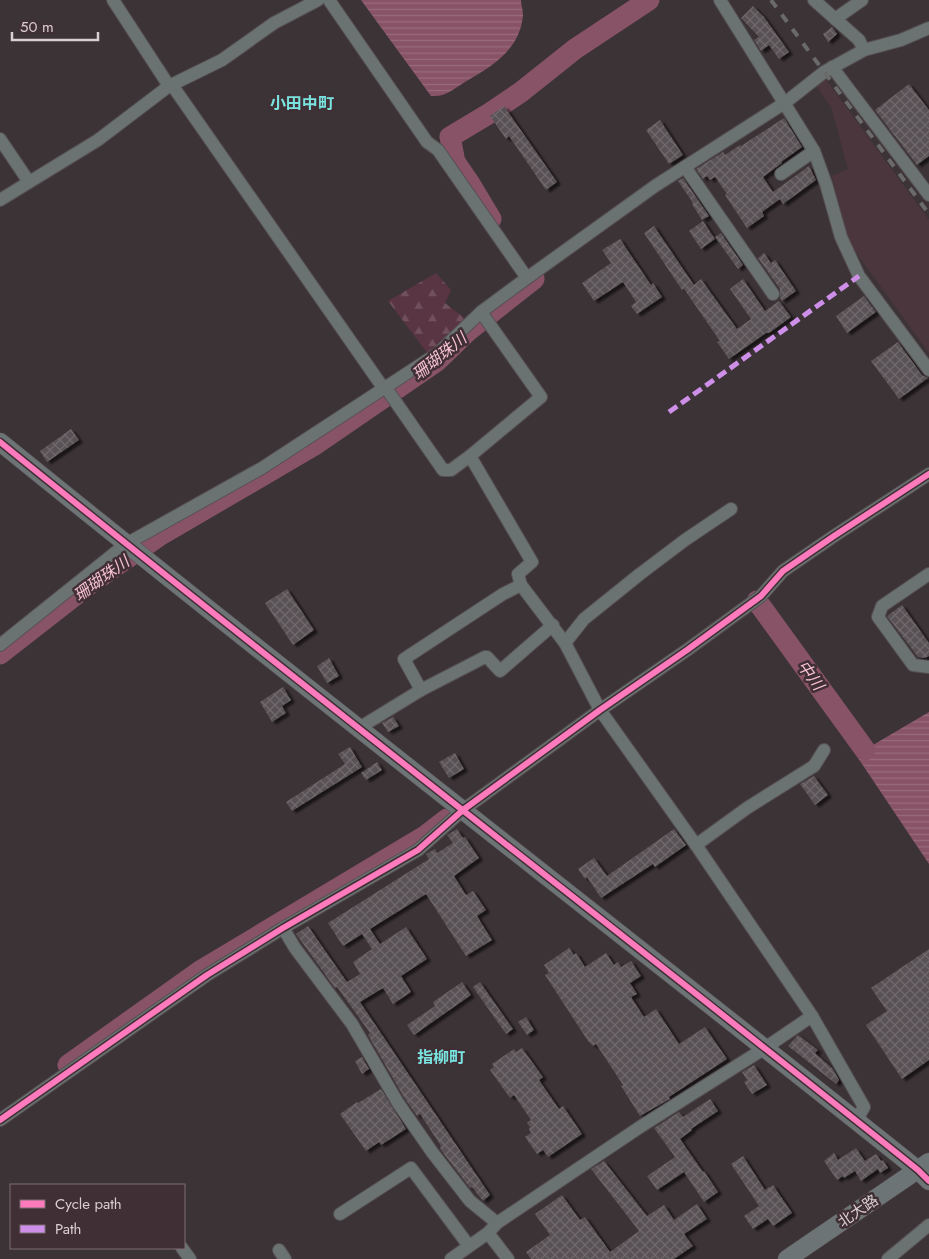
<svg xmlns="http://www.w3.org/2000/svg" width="929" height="1259" font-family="Jost,'Noto Sans JP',sans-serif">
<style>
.built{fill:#4c363e}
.forest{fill:url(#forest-firs)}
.water{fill:url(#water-rules)}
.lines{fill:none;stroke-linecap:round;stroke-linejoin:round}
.river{stroke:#885367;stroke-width:21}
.building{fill:url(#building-cross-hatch);filter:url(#shadow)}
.street-casing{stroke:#575053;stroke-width:14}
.secondary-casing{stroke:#575053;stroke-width:19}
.street{stroke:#6a7372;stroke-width:12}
.secondary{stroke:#6d7475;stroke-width:18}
.rail{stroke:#6b6a6b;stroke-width:4;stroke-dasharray:9 9;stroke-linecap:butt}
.quiet{stroke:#ce8fe9;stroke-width:5;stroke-dasharray:10 5;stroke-linecap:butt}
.cycleway-casing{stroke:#402f35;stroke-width:9}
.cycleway{stroke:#fd7abc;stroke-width:6}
.labels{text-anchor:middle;stroke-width:5;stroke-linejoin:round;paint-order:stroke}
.street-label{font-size:15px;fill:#d9ced1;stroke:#402f35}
.neighbourhood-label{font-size:16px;font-weight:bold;fill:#79e4df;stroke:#402f35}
.water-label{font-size:16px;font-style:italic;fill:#f7c1d4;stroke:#402f35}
</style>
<defs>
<pattern id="forest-firs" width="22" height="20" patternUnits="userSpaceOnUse" patternTransform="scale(1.25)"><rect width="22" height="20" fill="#593442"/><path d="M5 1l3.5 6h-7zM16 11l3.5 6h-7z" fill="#70505c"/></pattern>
<pattern id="water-rules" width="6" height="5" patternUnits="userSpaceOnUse" patternTransform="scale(1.25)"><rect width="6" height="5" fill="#885367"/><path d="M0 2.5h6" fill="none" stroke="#986b7c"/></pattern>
<pattern id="building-cross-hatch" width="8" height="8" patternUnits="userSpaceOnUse" patternTransform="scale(1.25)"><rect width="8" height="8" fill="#595154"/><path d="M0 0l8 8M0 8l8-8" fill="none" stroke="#70696c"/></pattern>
<filter id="shadow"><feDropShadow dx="4" dy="2.5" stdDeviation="1" flood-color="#0009"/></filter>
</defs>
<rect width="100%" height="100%" fill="#3c3336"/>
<polygon class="built" points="824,77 929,220 929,353 849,243 832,176 848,169 831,107 815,84"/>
<polygon class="forest" points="436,273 451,290 445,303 467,320 428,354 388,301"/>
<g class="water">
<path d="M361 0H521C521 5 523 10 523 15 520 50 492 66 465 82 452 90 446 97 431 96Z"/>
<polygon points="929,712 929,864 856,755"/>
</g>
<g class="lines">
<g class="river">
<polyline points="491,219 470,184 455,162 450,137 490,113 521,92 575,49 649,0"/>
<polyline points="757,601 865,750"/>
<polyline points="0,654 91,583 159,536 313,446 437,361 468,331 534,279 533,278"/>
<polyline points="68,1065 200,971 425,836 447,819"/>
</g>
</g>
<g class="building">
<polygon points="753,6 764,17 789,52 779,59 769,45 761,51 754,40 759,37 741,18"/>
<polygon points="832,27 837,34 828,42 823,34"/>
<polygon points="909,84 929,110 929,156 917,165 875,110"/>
<polygon points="504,106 557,182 546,190 509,136 506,139 490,116"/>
<polygon points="784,118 802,147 781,162 782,163 763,177 773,192 809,166 816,180 783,204 780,199 762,212 764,216 747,228 725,195 727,194 715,177 710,180 707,176 703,179 696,169 723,152 725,155 740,145 741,146"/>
<polygon points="660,120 683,155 669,164 646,130"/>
<polygon points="683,178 709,216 702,220 692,204 693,203 678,181"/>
<polygon points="703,221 715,239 701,249 689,231"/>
<polygon points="654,226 694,285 701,279 737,329 751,319 730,289 743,279 765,311 779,301 791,317 769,333 766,333 729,359 717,342 720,341 684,289 682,290 644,233"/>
<polygon points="721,233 743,265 738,269 715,237"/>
<polygon points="620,239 651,285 653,283 662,297 637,314 631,306 636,302 623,282 594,301 582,283 611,263 602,250"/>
<polygon points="764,253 771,263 775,260 796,291 782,301 780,298 780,289 758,258"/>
<polygon points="864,296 876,312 847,333 836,316"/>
<polygon points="898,342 922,375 928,378 899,399 871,361"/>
<polygon points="71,429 79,440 47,462 40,451"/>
<polygon points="287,589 314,630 293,645 265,603"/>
<polygon points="902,605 929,643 929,656 925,658 918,657 887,616"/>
<polygon points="329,658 339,676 327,683 317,666"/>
<polygon points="283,687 291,700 282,706 286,713 272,722 260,702"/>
<polygon points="393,717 399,726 388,732 382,723"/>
<polygon points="350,747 362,767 292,811 286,802 345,764 338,754"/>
<polygon points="455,753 464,769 449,778 439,762"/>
<polygon points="377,762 382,770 366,780 361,773"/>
<polygon points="814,776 828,795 815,805 800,784"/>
<polygon points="457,829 463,838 465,837 479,858 454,876 466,895 473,891 486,910 477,916 492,940 466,956 426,894 370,929 380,944 406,927 427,959 401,976 411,992 393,1004 383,988 360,1002 490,1195 483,1201 472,1187 470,1188 444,1154 440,1148 441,1146 420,1114 417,1116 405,1099 368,1035 370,1033 337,987 335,988 296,934 308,926 347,982 360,974 353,962 372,949 362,934 343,946 328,923 429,859 426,854 435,849 437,853 453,843 447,835"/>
<polygon points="674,829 686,845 655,867 653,864 601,898 587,877 585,879 578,869 594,858 607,876"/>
<polygon points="569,948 574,955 576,953 585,967 606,953 614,965 618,962 621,967 631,961 641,976 630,983 637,994 631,997 644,1017 656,1009 679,1044 705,1027 727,1059 669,1097 670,1099 640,1116 621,1086 623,1085 596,1044 593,1046 588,1041 545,975 549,973 544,965"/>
<polygon points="929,949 929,1060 902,1079 866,1025 887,1011 871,988"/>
<polygon points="462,982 471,995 414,1035 407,1025 435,1006 433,1002"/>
<polygon points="480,982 513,1029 506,1034 473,987"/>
<polygon points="526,1017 534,1030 527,1035 518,1022"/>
<polygon points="798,1035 818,1050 815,1053 833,1069 839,1080 836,1084 788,1046"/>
<polygon points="522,1048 543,1077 539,1080 559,1109 563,1106 582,1134 548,1157 543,1150 537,1154 525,1137 531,1133 529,1129 530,1127 527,1123 531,1120 514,1095 510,1098 490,1070 494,1067 492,1064 514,1049 516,1052"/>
<polygon points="362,1057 369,1069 362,1074 355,1061"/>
<polygon points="754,1065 767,1085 752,1094 744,1082 747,1080 742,1072"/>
<polygon points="381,1089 406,1129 381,1145 379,1142 366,1151 340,1114 357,1102 358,1103"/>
<polygon points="710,1099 718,1111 691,1129 692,1130 680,1139 703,1172 704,1171 718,1192 704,1202 684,1172 657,1190 647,1176 675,1157 654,1128 679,1112 683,1117"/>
<polygon points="856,1148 865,1161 876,1154 881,1161 883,1160 888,1168 880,1173 878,1169 861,1181 855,1171 844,1178 843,1176 837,1180 824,1161 834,1153 838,1160"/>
<polygon points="743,1156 765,1190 773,1185 792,1213 773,1226 768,1219 753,1229 744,1216 759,1206 731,1164"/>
<polygon points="604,1161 647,1216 664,1205 674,1220 697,1204 707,1219 684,1234 693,1246 674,1259 531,1259 526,1252 550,1235 535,1214 562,1195 580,1220 585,1217 610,1252 639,1231 591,1169"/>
</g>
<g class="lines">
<g class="street-casing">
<g id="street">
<polyline points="113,0 169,86"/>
<polyline points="329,0 427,142 438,150 527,278"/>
<polyline points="720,0 814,151 826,184 841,237 859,276 929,370"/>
<polyline points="814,0 859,40 864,50"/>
<polyline points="835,19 862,0"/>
<polyline points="832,67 929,195"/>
<polyline points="172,85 384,389"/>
<polyline points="0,139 29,182"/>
<polyline points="685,167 773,294"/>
<polyline points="781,174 814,151"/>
<polyline points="0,200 98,140 169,86 222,60 274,23 318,0"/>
<polyline points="386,388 443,470 451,470 470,456 541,397 481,312"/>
<polyline points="929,574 882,606 878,617 913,665 929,667"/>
<polyline points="565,643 584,619 640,574 685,540 731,509"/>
<polyline points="0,645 126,544 262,468 438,353 481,312 527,278 655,186 786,102 824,72 864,50 901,40 929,28"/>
<polyline points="421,690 404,659 503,594 521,585"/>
<polyline points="359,728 421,690 485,657 487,657 500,671 553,625"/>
<polyline points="696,845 747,808 814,766 824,750"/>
<polyline points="283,928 295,948 352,1024 398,1103 432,1152 470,1201 497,1223"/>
<polyline points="812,1016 864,1107 856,1121"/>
<polyline points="0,1120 207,975 283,928 418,850 463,810 600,710 687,650 761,596 783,571 834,536 929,474"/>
<polyline points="340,1214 411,1168 469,1246"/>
<polyline points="488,1233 508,1259"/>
<polyline points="182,1248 190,1259"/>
<polyline points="279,1250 285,1259"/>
<polyline points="451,1259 488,1233 497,1223 640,1127 765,1048 812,1016 696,845 600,710 565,643 521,585 518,574 532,562 470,456"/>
<polyline points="888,1259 929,1225"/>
</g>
</g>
<g class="secondary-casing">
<g id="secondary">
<path d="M0 442C303 688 613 926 918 1170L929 1181"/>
<polyline points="787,1259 929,1162"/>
</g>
</g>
<use href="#street" class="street"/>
<use href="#secondary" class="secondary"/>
<polyline class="rail" points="771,0 929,214"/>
<polyline class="quiet" points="669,412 859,276"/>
<g class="cycleway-casing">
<g id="cycleway">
<path d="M0 442C303 688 613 926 918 1170L929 1181"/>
<polyline points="0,1120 207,975 283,928 418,850 463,810 600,710 687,650 761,596 783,571 834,536 929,474"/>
</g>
</g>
<use href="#cycleway" class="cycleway"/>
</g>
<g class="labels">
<g class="street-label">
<text transform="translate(858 1211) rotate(-34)" y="5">北大路</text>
</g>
<g class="neighbourhood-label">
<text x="302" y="109">小田中町</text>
<text x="441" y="1063">指柳町</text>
</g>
<g class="water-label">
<text transform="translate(439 356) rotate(-39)" y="6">珊瑚珠川</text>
<text transform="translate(101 578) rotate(-36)" y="6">珊瑚珠川</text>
<text transform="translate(811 675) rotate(54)" y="6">中川</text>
</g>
</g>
<rect x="10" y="1184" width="175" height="65" fill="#402f35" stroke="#7d6f73"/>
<rect x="20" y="1200" width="25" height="8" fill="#fd7abc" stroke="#7d6f73"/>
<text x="55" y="1209" font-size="15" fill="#d9ced1">Cycle path</text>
<rect x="20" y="1225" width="25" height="8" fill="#ce8fe9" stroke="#7d6f73"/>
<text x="55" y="1234" font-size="15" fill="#d9ced1">Path</text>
<path d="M12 32v8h86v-8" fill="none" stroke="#d9ced1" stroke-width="2.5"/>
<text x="20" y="32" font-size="15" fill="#d9ced1" stroke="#402f35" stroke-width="4" paint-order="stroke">50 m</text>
</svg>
